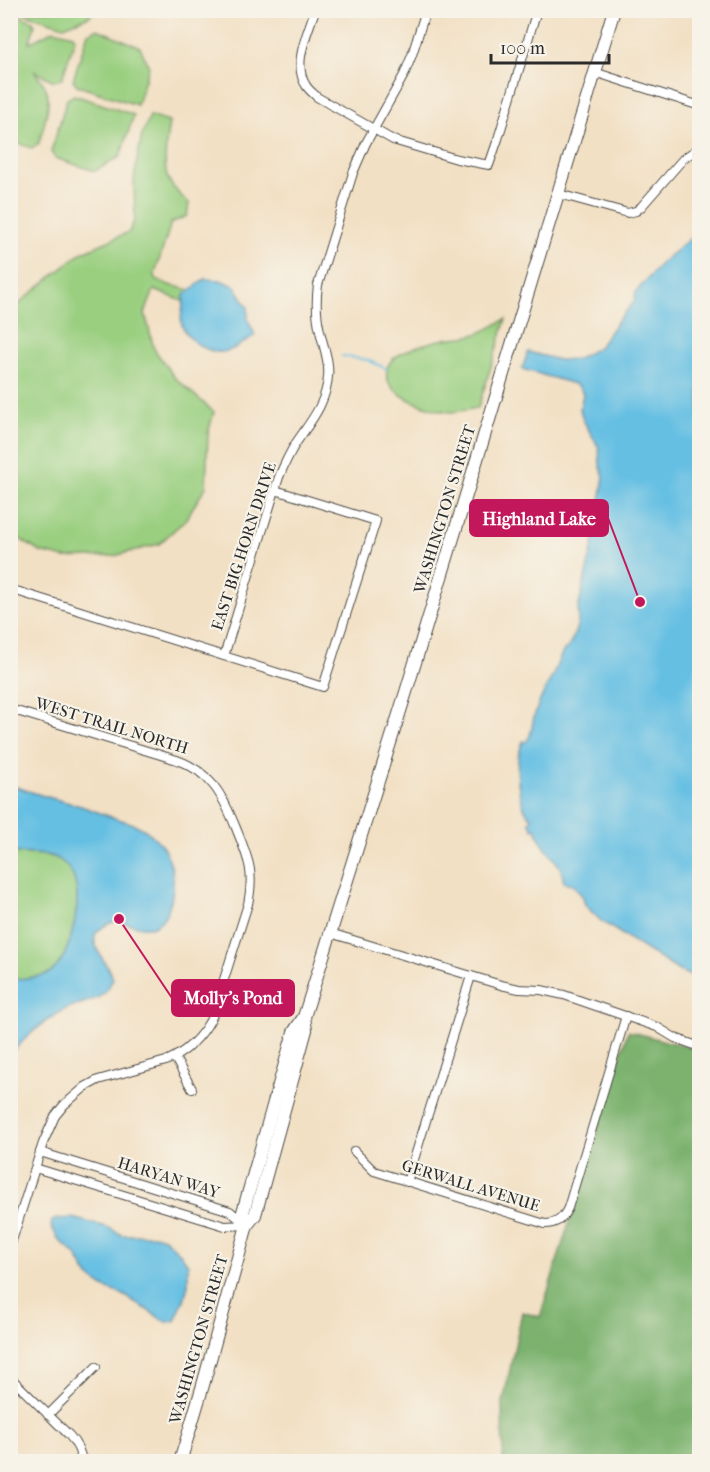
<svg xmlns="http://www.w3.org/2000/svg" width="710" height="1472" font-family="'IM FELL French Canon',serif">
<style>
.green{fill:#9acf80;stroke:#627d56;stroke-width:1.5}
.forest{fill:#7bb26e;stroke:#536e4c;stroke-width:1.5}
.water{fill:#65bfe3;stroke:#487587;stroke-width:1.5}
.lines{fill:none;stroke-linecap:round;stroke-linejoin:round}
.stream{stroke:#65bfe3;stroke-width:2}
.minor-casing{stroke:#494642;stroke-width:10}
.secondary-casing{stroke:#494642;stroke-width:14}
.minor{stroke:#fff;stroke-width:8}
.secondary{stroke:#fff;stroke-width:12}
.labels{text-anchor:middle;stroke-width:4.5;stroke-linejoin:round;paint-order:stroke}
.street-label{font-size:16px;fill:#2b2b2b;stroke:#f7f3e8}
.leader{fill:none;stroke:#c2185b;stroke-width:2}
.callout-dot{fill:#c2185b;stroke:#f7f3e8;stroke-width:2}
.callout{fill:#c2185b;stroke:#c2185b;stroke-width:2}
.callout-label{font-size:18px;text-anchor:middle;font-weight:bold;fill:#fff}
</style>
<rect width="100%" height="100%" fill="#f7f3e8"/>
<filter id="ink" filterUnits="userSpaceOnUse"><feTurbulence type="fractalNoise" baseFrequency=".0167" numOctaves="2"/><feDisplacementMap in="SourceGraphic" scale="12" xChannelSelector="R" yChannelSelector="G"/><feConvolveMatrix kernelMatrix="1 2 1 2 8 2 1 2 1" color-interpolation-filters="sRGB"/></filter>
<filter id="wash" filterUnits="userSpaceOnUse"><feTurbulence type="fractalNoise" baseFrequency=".008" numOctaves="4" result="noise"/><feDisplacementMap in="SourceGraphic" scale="24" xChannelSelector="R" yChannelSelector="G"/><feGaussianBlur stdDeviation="1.35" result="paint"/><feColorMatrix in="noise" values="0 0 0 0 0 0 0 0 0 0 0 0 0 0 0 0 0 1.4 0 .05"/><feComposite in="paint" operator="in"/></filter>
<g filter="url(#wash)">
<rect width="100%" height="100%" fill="#f2e0c4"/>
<g class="green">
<polygon points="16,11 92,10 92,11 90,16 64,26"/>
<path d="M10 12 33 21 35 26 29 43 54 30 73 35 75 38 62 79 54 81 34 71C38 76 45 84 47 91 51 107 43 127 39 143L32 148 11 141Z"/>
<polygon points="97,29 140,47 149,67 137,105 78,86 73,80 88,33"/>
<polygon points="74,95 134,115 120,157 95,171 55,158 51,152 67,99"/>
<path d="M150 116 169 122C167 135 162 166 168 178 173 189 181 196 189 203L187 216 171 223 155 273 156 280 169 285 191 290 184 295 185 302 154 290 145 313 154 349 175 378 214 412 208 433 206 487 185 520 159 544 114 556 65 558 40 552 18 538 11 531 10 316 23 300 81 253 129 232 135 219 134 181 137 160 142 135Z"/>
<path d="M506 319 478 408C469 409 459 412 451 412 431 410 377 394 388 366 394 351 430 342 445 339 454 337 464 338 473 335 485 332 495 325 506 319Z"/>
<path d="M11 851C26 857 46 850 60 860 69 866 74 875 76 886 81 908 69 965 47 974 41 977 18 979 11 980Z"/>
</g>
<polygon class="forest" points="628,1031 699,1050 699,1461 503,1462 502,1407 522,1312 540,1317"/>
<g class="water">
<path d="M699 231V979L679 971 601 921 585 905 583 897 575 887 570 883H565C561 878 564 876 561 869 554 856 539 845 537 830L535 828 533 829 529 822 532 820 531 817C519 808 516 775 518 760 518 754 521 747 523 741L526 742C534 733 531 721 536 711 540 698 547 687 553 675 557 666 559 657 565 649L568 648C574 637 580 622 578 609L593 545 604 476 600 466 599 448 583 420 580 409 583 394 580 388 574 384 522 369 528 352 559 360 578 359 599 347 619 319 634 302 636 292 662 262Z"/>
<path d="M205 279 220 280 235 286 248 307V320L255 335C234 349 224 360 199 345 193 341 186 335 183 328 178 317 185 306 184 295Z"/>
<path d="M11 785C32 793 54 799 77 805 88 808 100 813 111 817 124 821 139 824 149 833 167 846 175 868 173 889 172 901 167 919 156 925 140 934 121 913 103 927 102 928 96 932 96 933 89 946 110 966 113 979 111 982 109 987 106 991 96 1003 74 1003 60 1012 42 1023 24 1038 11 1054V980C18 979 41 977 47 974 69 965 81 908 76 886 74 875 69 866 60 860 46 850 26 857 11 851Z"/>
<polygon points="72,1218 107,1227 122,1235 154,1235 164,1238 181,1254 188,1264 188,1285 184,1300 175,1321 166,1322 124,1295 105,1288 89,1277 76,1255 59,1240 51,1226 52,1221 57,1219"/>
</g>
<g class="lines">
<polyline class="stream" points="342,356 368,360 387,369"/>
</g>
</g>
<g filter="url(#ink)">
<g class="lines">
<g class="minor-casing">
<g id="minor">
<path d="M315 10C308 33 291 65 307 87 310 91 314 94 317 97L393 140 457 159 489 165 498 139 537 10"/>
<polyline points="594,72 700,106"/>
<polyline points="559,194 628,213 636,211 641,207 683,159 700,147"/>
<polyline points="10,589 323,687 376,521 275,490"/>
<path d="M224 656 279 477C284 465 289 454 296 443 310 422 326 404 328 377 330 361 323 346 320 331 316 315 316 300 318 285L353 173 366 143 404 75 412 55 426 10"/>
<path d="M10 709 177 760C211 772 223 796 236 828 248 858 255 871 248 904L212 1017C201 1038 187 1052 166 1061L98 1080 85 1087 64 1105 55 1116 43 1143 10 1247"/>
<polyline points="330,933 501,985 519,989 541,990 564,995 657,1027 675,1038 700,1047"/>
<polyline points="175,1058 192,1089"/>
<path d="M354 1151 374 1171 545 1224C557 1224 563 1218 568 1208L626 1016"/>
<polyline points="40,1152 230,1211 246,1225"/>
<polyline points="35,1168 225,1226 247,1225"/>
<polyline points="407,1182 471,976"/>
<path d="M10 1376 14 1381 69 1435C76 1443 81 1451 82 1462"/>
<polyline points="48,1415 96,1367"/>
</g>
</g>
<g class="secondary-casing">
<g id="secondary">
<polyline points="247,1225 243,1212 294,1032 304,1017 406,692 614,10"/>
<polyline points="180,1462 203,1385 247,1225 255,1215 306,1030 304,1017"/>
</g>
</g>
<use href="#minor" class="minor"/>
<use href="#secondary" class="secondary"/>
</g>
</g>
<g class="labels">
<g class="street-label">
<text transform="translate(444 509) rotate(-73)" y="6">WASHINGTON STREET</text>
<text transform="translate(243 546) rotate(-72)" y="6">EAST BIG HORN DRIVE</text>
<text transform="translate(112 725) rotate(17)" y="6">WEST TRAIL NORTH</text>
<text transform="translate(169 1177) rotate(17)" y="6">HARYAN WAY</text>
<text transform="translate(471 1185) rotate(17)" y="6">GERWALL AVENUE</text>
<text transform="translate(198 1339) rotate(-74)" y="6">WASHINGTON STREET</text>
</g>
</g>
<path class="leader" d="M640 602L608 518M119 919L172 998"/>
<g class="callout-dot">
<circle cx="640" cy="602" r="6"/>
<circle cx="119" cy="919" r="6"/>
</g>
<g class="callout">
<rect x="470" y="500" width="138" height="36" rx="6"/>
<rect x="172" y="980" width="122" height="36" rx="6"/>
</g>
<g class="callout-label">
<text x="539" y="525">Highland Lake</text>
<text x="233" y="1004">Molly's Pond</text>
</g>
<rect width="710" height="1472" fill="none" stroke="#f7f3e8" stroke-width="36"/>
<path d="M491 54v9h118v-9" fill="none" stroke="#2b2b2b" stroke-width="3"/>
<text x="500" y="54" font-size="18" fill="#2b2b2b" stroke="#f7f3e8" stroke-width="4.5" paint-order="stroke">100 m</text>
</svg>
